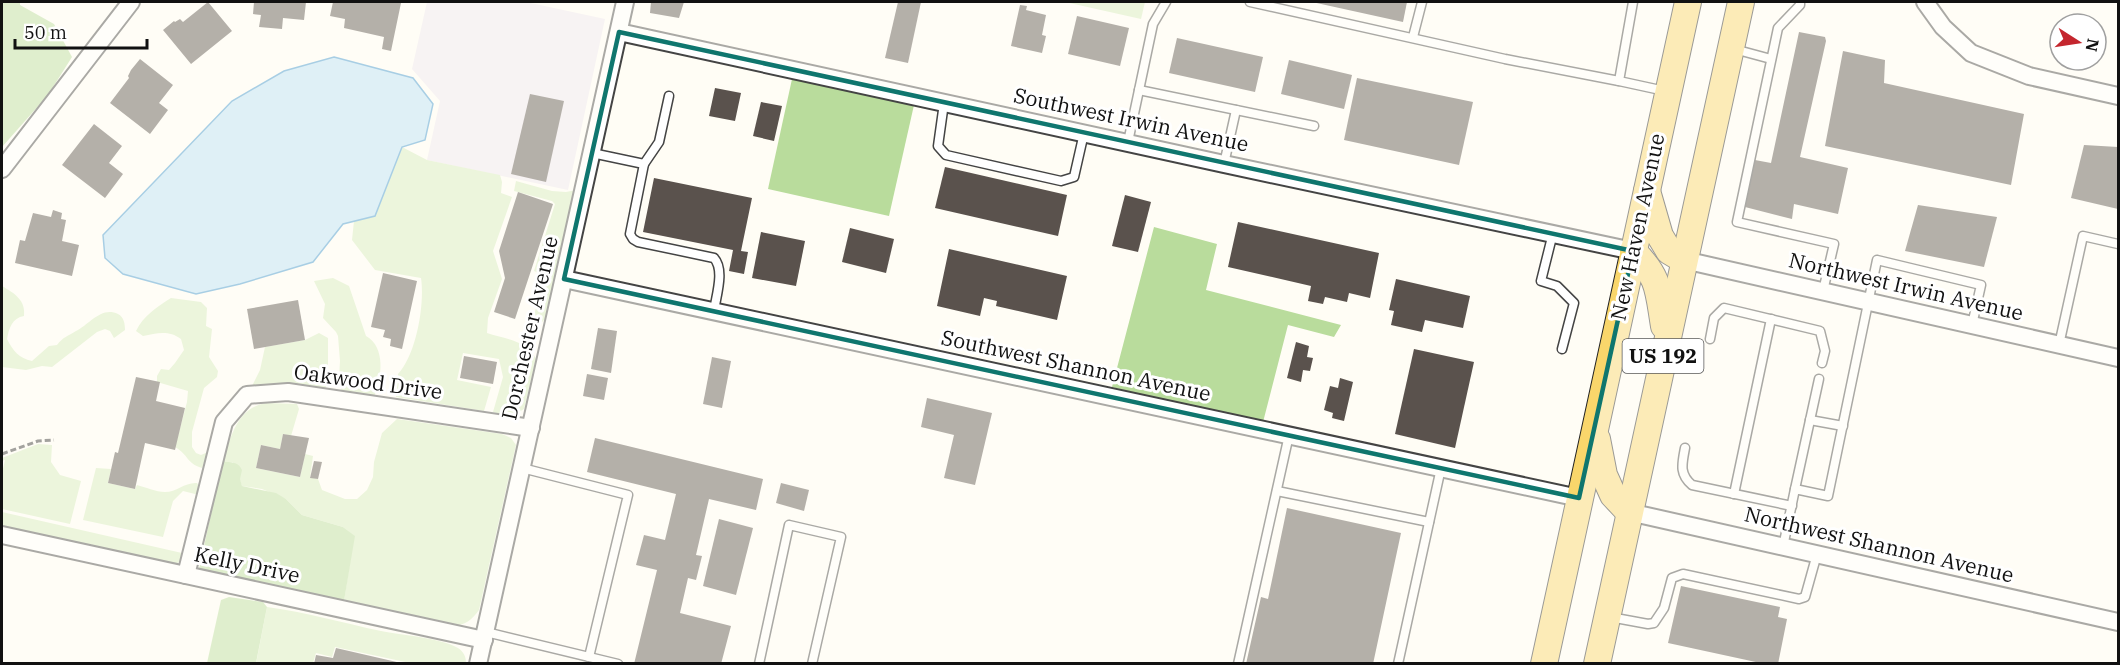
<svg xmlns="http://www.w3.org/2000/svg" width="2120" height="665" font-family="'IBM Plex Serif',serif">
<style>
.industrial{fill:#eee6ef}
.green{fill:#d5ebbd}
.forest{fill:#b9dc9c}
.water{fill:#b9e0f7;stroke:#3f96cf;stroke-width:1.5}
.building{fill:#5a524d}
.lines{fill:none;stroke-linecap:round;stroke-linejoin:round}
.lane-casing{stroke:#444;stroke-width:11}
.street-casing{stroke:#444;stroke-width:20}
.primary-casing{stroke:#222;stroke-width:28}
.path{stroke:#333;stroke-width:3;stroke-dasharray:6 3;stroke-linecap:butt}
.lane{stroke:#fff;stroke-width:8}
.street{stroke:#fff;stroke-width:16}
.primary{stroke:#f9d66b;stroke-width:26}
.marked{fill:none;stroke:#0f766e;stroke-width:4.5;stroke-linejoin:round}
.labels{text-anchor:middle;stroke-width:6;stroke-linejoin:round;paint-order:stroke}
.shield{fill:#fff;stroke:#585858;stroke-width:1.5}
.shield-label{font-size:20px;font-weight:bold;fill:#111}
.street-label{font-size:21px;fill:#111;stroke:#fff}
</style>
<rect width="100%" height="100%" fill="#fffdf5"/>
<polygon class="industrial" points="427,2 526,2 605,19 568,190 427,160 440,101 412,69"/>
<g class="green">
<polygon points="1065,2 1145,2 1141,19"/>
<path d="M402 147 427 160 500 175 502 182 501 193 512 197 493 251 502 279 488 318 487 333C504 339 528 340 536 359L524 409C513 416 506 417 493 412L503 377 499 359 463 353 457 380 491 387 484 411 396 397 398 374C416 355 425 305 421 278L375 270 352 240 354 221 375 216Z"/>
<polygon points="516,181 552,191 566,192 576,190 547,317 542,322 534,318 538,295 535,294 539,273 534,271 555,204 552,201 514,191"/>
<path d="M333 278 349 286 366 336C386 347 382 378 374 397L342 393 339 379 340 361 338 336 336 332 323 318 325 304 314 281Z"/>
<path d="M2 286C14 293 26 300 24 316 12 318 9 328 7 339 13 351 19 358 32 361L49 346 57 345C63 337 68 336 76 331 89 325 101 306 118 314 124 317 125 324 125 330L114 338 110 331 105 329 97 332 52 367 42 366 26 370 2 367Z"/>
<path d="M171 298 201 302 207 308 206 326 212 329 209 357 218 371 217 377 204 388 192 432V447L196 453 201 455 208 452 202 468C186 463 189 455 175 447L187 402 188 391 157 382V376L161 369 169 370 175 363 184 350 181 339C169 330 157 333 143 336L136 331C144 315 157 307 171 298Z"/>
<polygon points="319,333 328,338 328,379 325,390 251,388 260,370 265,347 305,340"/>
<path d="M266 403 297 404 299 409 291 436 283 434 280 449 261 445 256 468 300 477 305 454 313 456 310 477 318 479 322 490 345 499H357L367 490 373 477 374 462 382 433 397 419 502 434 511 438 516 445 479 610C472 620 465 625 453 626L344 601 354 536 343 527 302 515 286 499 262 489 242 486 233 462H226L223 459C232 435 237 408 266 403Z"/>
<polygon points="38,444 52,445 51,462 60,475 81,481 70,524 2,509 2,473 5,460 2,461 2,458"/>
<path d="M96 468 111 469 108 483 135 489 137 485C145 487 156 492 165 492 177 492 185 482 197 483L200 488 199 495 183 491 173 501 163 537 83 520Z"/>
<polygon points="2,512 182,553 181,560 174,566 2,526"/>
<path d="M267 607C306 612 343 623 381 631 401 635 441 638 458 648 464 652 466 657 466 663H410L335 647 332 657 316 653 313 663 256 664Z"/>
</g>
<g class="forest">
<polygon points="2,2 20,2 20,5 54,24 72,57 48,95 2,147"/>
<polygon points="792,79 914,105 889,216 768,189"/>
<polygon points="1154,227 1217,244 1206,290 1341,325 1334,337 1288,325 1262,426 1112,387"/>
<path d="M223 459 226 462C234 462 239 463 242 470L240 479 242 486 276 493 286 499 302 515 343 527 355 536 344 601 199 569Z"/>
<polygon points="229,597 263,602 267,607 256,663 207,663 221,600"/>
</g>
<polygon class="water" points="334,57 413,78 433,104 425,140 402,147 375,216 343,224 313,262 240,284 196,294 123,274 105,258 103,235 232,101 284,71"/>
<g class="building">
<polygon points="208,2 232,31 191,64 163,30 174,21 175,22 180,19 183,22"/>
<polygon points="254,2 306,2 304,20 283,18 282,29 259,27 261,15 253,14"/>
<polygon points="333,2 401,3 391,51 382,49 384,37 344,28 345,19 330,16"/>
<polygon points="651,2 684,2 679,18 650,13"/>
<polygon points="898,2 921,2 908,63 885,58"/>
<polygon points="1312,2 1407,2 1403,22"/>
<polygon points="1020,5 1027,6 1026,10 1046,15 1042,35 1046,36 1042,53 1011,46"/>
<polygon points="1077,16 1129,28 1120,66 1068,54"/>
<polygon points="1799,32 1825,37 1826,41 1800,157 1848,168 1838,214 1794,204 1792,219 1745,207 1755,160 1771,163"/>
<polygon points="1177,38 1263,57 1255,92 1169,73"/>
<polygon points="1843,51 1885,60 1884,83 2024,114 2011,185 1825,146"/>
<polygon points="140,59 173,85 159,103 168,110 150,134 110,103 129,78 128,76 131,70"/>
<polygon points="1289,60 1352,75 1344,109 1281,94"/>
<polygon points="1357,78 1473,102 1459,165 1344,140"/>
<polygon points="715,88 741,93 735,121 709,116"/>
<polygon points="530,94 564,101 546,182 511,174"/>
<polygon points="761,102 782,106 774,141 753,136"/>
<polygon points="94,124 122,146 109,163 123,174 105,198 62,165"/>
<polygon points="2084,145 2118,147 2118,209 2071,198"/>
<polygon points="945,167 1067,195 1058,236 935,208"/>
<polygon points="654,178 752,198 741,251 748,252 744,274 729,271 733,250 643,232"/>
<polygon points="518,192 553,204 515,319 494,312 505,278 499,251"/>
<polygon points="1125,195 1151,202 1138,252 1112,246"/>
<polygon points="1918,205 1997,217 1984,267 1905,251"/>
<polygon points="53,210 62,213 61,219 66,220 62,241 79,245 72,276 15,263 20,240 25,241 33,213 51,217"/>
<polygon points="1238,222 1379,253 1370,298 1349,293 1347,302 1325,297 1323,304 1308,301 1311,286 1228,267"/>
<polygon points="850,228 894,239 886,273 842,262"/>
<polygon points="761,232 805,241 796,286 752,278"/>
<polygon points="949,249 1067,276 1057,320 996,306 997,301 984,298 980,316 937,306"/>
<polygon points="383,273 417,281 402,349 390,346 391,339 383,337 385,330 371,327"/>
<polygon points="1396,279 1470,296 1463,328 1425,320 1422,332 1391,325 1394,311 1389,310"/>
<polygon points="298,300 305,340 254,349 247,309"/>
<polygon points="598,328 617,331 611,373 591,369"/>
<polygon points="1296,342 1309,346 1307,357 1313,358 1310,371 1303,370 1301,382 1287,378"/>
<polygon points="1414,349 1474,362 1455,448 1395,434"/>
<polygon points="464,356 497,362 493,384 460,378"/>
<polygon points="712,357 731,361 722,408 703,404"/>
<polygon points="587,374 608,378 604,400 583,396"/>
<polygon points="136,377 160,382 156,401 185,408 175,450 145,443 135,489 108,483 115,452 118,453"/>
<polygon points="1340,378 1353,382 1344,421 1332,418 1333,413 1324,410 1330,386 1338,388"/>
<polygon points="927,398 992,413 975,485 944,478 954,435 921,427"/>
<polygon points="283,434 309,438 300,477 256,468 261,445 280,449"/>
<polygon points="595,438 763,479 756,510 709,499 696,555 702,556 696,580 688,578 680,613 731,626 721,664 634,664 657,570 636,565 644,535 665,540 676,494 587,472"/>
<polygon points="314,461 322,462 318,479 310,478"/>
<polygon points="781,483 809,490 804,511 776,503"/>
<polygon points="1287,508 1401,533 1373,664 1246,664 1261,597 1268,599"/>
<polygon points="719,519 753,528 736,595 703,586"/>
<polygon points="1681,586 1780,607 1778,617 1787,619 1778,664 1765,664 1668,643"/>
<polygon points="336,648 401,663 401,664 314,664 316,655 333,658"/>
</g>
<g class="lines">
<g class="lane-casing">
<g id="lane">
<polyline points="1250,2 1505,59 1619,81"/>
<polyline points="1633,2 1619,81 1665,91"/>
<polyline points="1800,2 1800,5 1778,28 1737,222 1834,244 1823,291"/>
<polyline points="1413,37 1422,2"/>
<polyline points="1734,49 1771,59"/>
<polyline points="1139,90 1314,126"/>
<polyline points="944,103 938,146 946,155 1061,181 1074,177 1084,133"/>
<polyline points="1128,142 1153,24 1166,2"/>
<path d="M592 153 644 164 630 234 633 239 638 242 714 258C725 270 716 296 714 311"/>
<polyline points="644,164 659,142 669,96"/>
<polyline points="1224,164 1236,110"/>
<polyline points="1553,233 1541,281 1557,286 1574,303 1562,349"/>
<polyline points="1710,339 1714,318 1724,308 1820,331 1825,351 1822,363"/>
<polyline points="2059,345 2083,236 2118,244"/>
<polyline points="1810,420 1843,426"/>
<path d="M1685 448C1682 464 1679 474 1692 485L1792 506"/>
<polyline points="522,468 628,495 589,657"/>
<polyline points="1795,489 1819,379"/>
<polyline points="1277,491 1429,522"/>
<polyline points="1734,494 1771,319"/>
<polyline points="1783,547 1795,489 1828,496 1877,260 1981,285 1972,325"/>
<polyline points="1610,617 1648,624 1654,623 1664,608 1672,578 1683,574 1799,599 1805,597 1817,554"/>
<polyline points="486,632 618,664"/>
<polyline points="759,664 789,525 841,537 812,664"/>
<polyline points="1238,664 1289,435"/>
<polyline points="1398,664 1441,468"/>
</g>
</g>
<g class="street-casing">
<g id="street">
<polyline points="1925,2 1943,27 1971,53 2029,76 2118,96"/>
<polyline points="619,32 1224,164 1633,251"/>
<polyline points="2,169 131,2"/>
<polyline points="1684,260 2118,358"/>
<polyline points="564,279 1579,498"/>
<polyline points="1629,512 2118,622"/>
<polyline points="2,535 484,640"/>
<polyline points="186,575 224,422 247,395 288,392 531,428"/>
<polyline points="478,664 625,2"/>
</g>
</g>
<g class="primary-casing">
<g id="primary">
<polyline points="1647,191 1660,236 1669,251 1684,260"/>
<path d="M1633 251C1660 278 1658 290 1664 326"/>
<polyline points="1597,439 1604,475 1613,495 1629,512"/>
<polyline points="1544,664 1688,2"/>
<polyline points="1597,664 1741,2"/>
</g>
</g>
<polyline class="path" points="2,454 38,441 54,440"/>
<use href="#lane" class="lane"/>
<use href="#street" class="street"/>
<use href="#primary" class="primary"/>
</g>
<path d="M0 0H2120V665H0ZM619 32 1633 251 1579 498 564 279Z" fill="#fffdf5" fill-opacity=".55" fill-rule="evenodd"/>
<path class="marked" d="M619 32 1633 251 1579 498 564 279Z"/>
<g class="labels">
<rect class="shield" x="1622.5" y="339" width="81" height="34" rx="4.5"/>
<g class="shield-label">
<text x="1663" y="363">US 192</text>
</g>
<g class="street-label">
<text transform="translate(1131 120) rotate(12)" y="7">Southwest Irwin Avenue</text>
<text transform="translate(1638 227) rotate(-78)" y="7">New Haven Avenue</text>
<text transform="translate(1906 287) rotate(13)" y="7">Northwest Irwin Avenue</text>
<text transform="translate(530 328) rotate(-77)" y="7">Dorchester Avenue</text>
<text transform="translate(1076 366) rotate(12)" y="7">Southwest Shannon Avenue</text>
<text transform="translate(368 382) rotate(8)" y="7">Oakwood Drive</text>
<text transform="translate(1879 545) rotate(13)" y="7">Northwest Shannon Avenue</text>
<text transform="translate(247 565) rotate(12)" y="7">Kelly Drive</text>
</g>
</g>
<rect width="2120" height="665" fill="none" stroke="#111111" stroke-width="6"/>
<g transform="translate(2078 42) rotate(102)"><circle r="28" fill="#ffffff" stroke="#a0a0a0" stroke-width="1.5"/>
<path d="M0-4.5L10 22L0 15L-10 22Z" fill="#c4262e"/>
<text y="-9" font-size="16" font-weight="bold" text-anchor="middle" fill="#111111">N</text>
</g>
<path d="M15 39v9h132v-9" fill="none" stroke="#111111" stroke-width="3"/>
<text x="24" y="39" font-size="18" fill="#111111" stroke="#ffffff" stroke-width="4.5" paint-order="stroke">50 m</text>
</svg>
